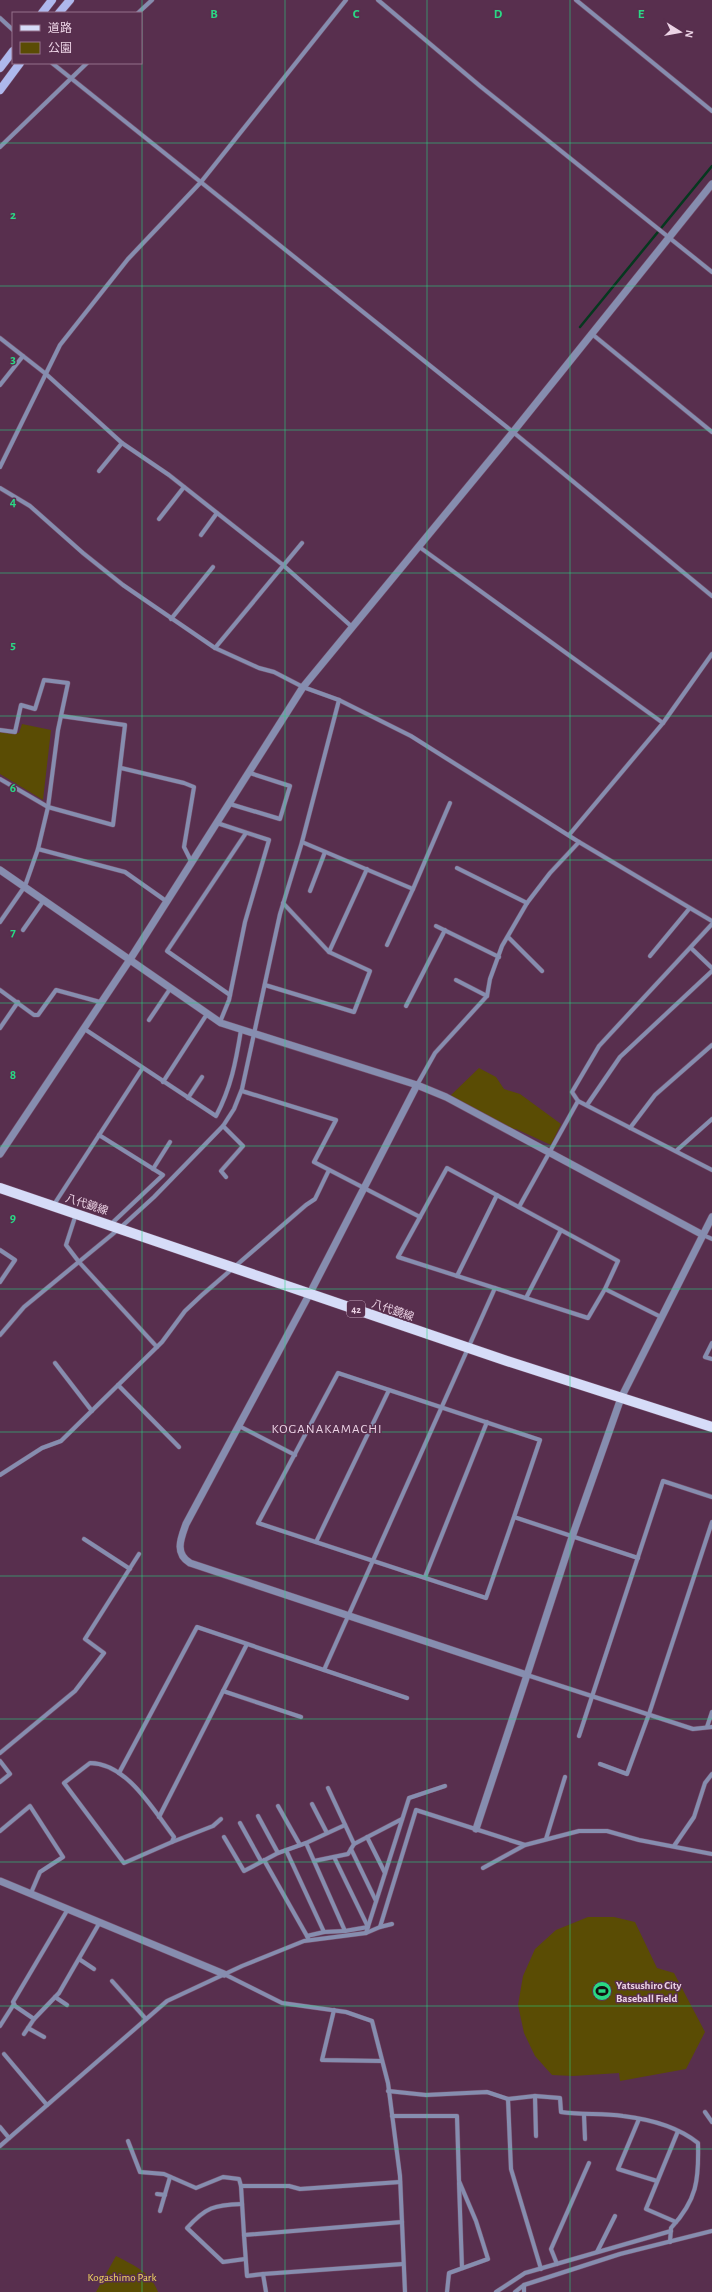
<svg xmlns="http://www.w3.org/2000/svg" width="712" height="2292" font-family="'Alegreya Sans','Noto Sans JP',sans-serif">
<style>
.green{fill:#5a4c04}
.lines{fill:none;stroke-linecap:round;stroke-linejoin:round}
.stream{stroke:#06381f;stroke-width:2.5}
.minor-casing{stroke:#734d69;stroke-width:5}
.tertiary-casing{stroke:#734d69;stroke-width:8}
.secondary-casing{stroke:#734d69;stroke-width:9}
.primary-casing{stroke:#734d69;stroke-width:11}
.minor{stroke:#868daf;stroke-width:4}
.tertiary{stroke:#868daf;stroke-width:7}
.secondary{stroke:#aeb8ed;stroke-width:8}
.primary{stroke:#d6dcf8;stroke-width:10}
.grid{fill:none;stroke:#2ad885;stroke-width:1;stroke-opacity:0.55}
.labels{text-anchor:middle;stroke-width:3;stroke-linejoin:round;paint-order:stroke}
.shield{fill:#582f4e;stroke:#c0a2b8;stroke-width:1}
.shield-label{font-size:10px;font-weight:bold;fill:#ecd3e5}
.street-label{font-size:11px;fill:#ecd3e5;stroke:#582f4e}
.poi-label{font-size:11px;font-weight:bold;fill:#ecd3e5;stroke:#582f4e;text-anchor:start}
.park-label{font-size:11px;fill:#f7da61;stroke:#582f4e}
.quarter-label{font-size:13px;letter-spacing:1px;fill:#ecd3e5;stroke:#582f4e}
.grid-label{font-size:13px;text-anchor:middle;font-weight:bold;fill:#2ad885;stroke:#582f4e;stroke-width:3;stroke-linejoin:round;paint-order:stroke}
</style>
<rect width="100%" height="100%" fill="#582f4e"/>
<g class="green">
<polygon points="22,724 51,730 43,800 0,774 0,731 19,733"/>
<polygon points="479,1068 496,1077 504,1089 520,1094 561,1124 551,1145 516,1129 509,1130 450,1096"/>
<polygon points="588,1917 614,1917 635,1922 657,1968 674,1973 705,2032 686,2069 620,2081 619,2073 573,2076 552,2075 535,2056 524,2033 518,2005 523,1976 535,1949 556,1930"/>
<path d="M116 2256C133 2265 151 2272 158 2292H96Z"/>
</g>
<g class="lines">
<polyline class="stream" points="580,327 712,166"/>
<g class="minor-casing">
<g id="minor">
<polyline points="378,0 480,86 712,272"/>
<polyline points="576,0 712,111"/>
<polyline points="138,13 152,0"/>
<polyline points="0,18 13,30"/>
<polyline points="52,63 513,432 712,596"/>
<polyline points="0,147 87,63"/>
<polyline points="592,334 712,432"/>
<polyline points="0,338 46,374 122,443 169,475 283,565 351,626"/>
<polyline points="0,385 23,356"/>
<polyline points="0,467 60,345 128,259 201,182 346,0"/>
<polyline points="99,471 122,443"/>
<polyline points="0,488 30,506 83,553 123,585 215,648 259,668 274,672 303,687 339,700 411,736 579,842 712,921"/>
<polyline points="159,519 184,487"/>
<polyline points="201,535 217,513"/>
<polyline points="418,546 663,723"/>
<polyline points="171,619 213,567"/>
<polyline points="215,648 302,543"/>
<polyline points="0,730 15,732 21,705 35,709 44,680 68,683 58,730 48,807 38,849 25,886 0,922"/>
<polyline points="121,768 184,783 194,787 184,847 192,863"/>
<polyline points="0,779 48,807 113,825 125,725 61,716"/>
<polyline points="230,804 280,819 290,786 250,773"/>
<polyline points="217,823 269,840 245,922 229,1000 220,1022"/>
<polyline points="569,835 663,723 712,654"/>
<polyline points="302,842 413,889 450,803"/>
<polyline points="38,849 125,872 166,901"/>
<polyline points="457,868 527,903"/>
<polyline points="310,891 325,852"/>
<polyline points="283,903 329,952 367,869"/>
<polyline points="436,926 499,957"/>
<polyline points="23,930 44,900"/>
<polyline points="508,937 542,971"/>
<polyline points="387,945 413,889"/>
<polyline points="691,948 712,968"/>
<polyline points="650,956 689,909"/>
<polyline points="456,980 487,996"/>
<polyline points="265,985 354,1012 370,971 329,952"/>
<polyline points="0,990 34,1015 38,1015 56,990 100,1002"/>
<polyline points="230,995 167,951 246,833"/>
<polyline points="406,1006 445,930"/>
<polyline points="149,1020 170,989"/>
<polyline points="0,1028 18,1002"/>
<path d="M83 1028 216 1116C231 1088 236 1061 241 1030"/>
<polyline points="163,1082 207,1014"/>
<polyline points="417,1085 435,1053 487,996 490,979 502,946 527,903 550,873 579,842"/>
<polyline points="242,1091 336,1120 314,1162 420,1217"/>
<polyline points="188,1098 202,1077"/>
<polyline points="578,1101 572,1092 599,1046 712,924"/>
<polyline points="587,1105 620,1057 712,971"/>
<polyline points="630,1128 655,1095 712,1045"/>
<polyline points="99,1135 163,1175 110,1225"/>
<polyline points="676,1151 712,1119"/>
<polyline points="153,1169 170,1142"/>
<polyline points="226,1177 221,1171 243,1146 223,1126 234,1109 242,1089 280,914 302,842 339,700"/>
<polyline points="53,1206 142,1069"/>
<polyline points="519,1207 578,1101 712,1170"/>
<polyline points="76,1214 66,1245 79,1262 157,1347"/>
<polyline points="703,1235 712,1239"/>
<polyline points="0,1250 15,1260 0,1282"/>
<polyline points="457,1276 497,1195"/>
<polyline points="605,1289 618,1261 447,1168 398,1257 588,1318 605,1289 661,1317"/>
<polyline points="526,1298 561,1230"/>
<polyline points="0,1335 24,1307 120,1228 154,1197 223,1126"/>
<polyline points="712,1343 705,1357 712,1359"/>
<polyline points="55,1363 92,1411"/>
<polyline points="118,1385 179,1447"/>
<polyline points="239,1426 295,1455"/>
<polyline points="0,1475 42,1448 61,1441 162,1342 185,1311 202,1295 306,1205 315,1199 329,1170"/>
<polyline points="514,1517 540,1440 338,1373 258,1523 486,1598 514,1517 638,1558"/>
<polyline points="84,1539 130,1569"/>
<polyline points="316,1542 389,1390"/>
<polyline points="425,1577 487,1422"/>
<polyline points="527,1675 693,1729 712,1727"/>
<polyline points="223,1691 301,1717"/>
<polyline points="407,1698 324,1670 495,1288"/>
<polyline points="707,1727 712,1712"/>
<polyline points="579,1736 663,1481 712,1497"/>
<polyline points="0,1753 75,1691 104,1653 85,1639 139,1554"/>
<polyline points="0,1761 10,1774 0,1782"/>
<path d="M90 1763C127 1763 154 1811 174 1837L172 1842 124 1863 64 1783Z"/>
<polyline points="600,1764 627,1774 649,1714 712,1522"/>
<polyline points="119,1773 197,1627 324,1670"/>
<polyline points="328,1788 354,1844 402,1819"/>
<polyline points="312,1804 327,1833"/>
<polyline points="278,1806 300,1845"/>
<polyline points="258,1816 278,1853"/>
<polyline points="159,1817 247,1644"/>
<polyline points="240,1823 261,1861"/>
<polyline points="345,1825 306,1843 314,1861 348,1854 354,1844"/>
<polyline points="0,1831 30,1806 63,1857 40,1872 31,1893"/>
<polyline points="224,1837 244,1871 278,1853 306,1843"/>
<polyline points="367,1837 385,1873"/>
<polyline points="546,1839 565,1777"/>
<polyline points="172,1842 213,1826 221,1819"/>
<polyline points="674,1846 694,1817 705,1783 712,1774"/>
<polyline points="351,1849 376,1901"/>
<polyline points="286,1850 324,1932 345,1931"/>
<polyline points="264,1860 307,1936"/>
<polyline points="314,1861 345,1931 368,1927 334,1857"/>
<polyline points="483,1868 525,1845 579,1831 607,1831 639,1840 712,1854"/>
<polyline points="68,1909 13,2002 15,2006 34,2019 59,1993 100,1922"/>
<polyline points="380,1927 416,1810 525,1845"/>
<polyline points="366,1933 409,1798 445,1786"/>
<polyline points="308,1938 307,1936 324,1932"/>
<polyline points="79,1959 94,1969"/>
<polyline points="224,1974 282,2003 346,2012 372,2021 388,2083 400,2176 405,2292"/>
<polyline points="112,1981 146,2019"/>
<polyline points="55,1997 67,2005"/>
<polyline points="334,2010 322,2060 382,2061"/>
<polyline points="0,2026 14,2004"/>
<polyline points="28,2028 44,2037"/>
<polyline points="24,2034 34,2019"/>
<polyline points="4,2054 47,2105"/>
<path d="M388 2091 426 2095 487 2092 508 2099 535 2096 560 2098 561 2112C582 2115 603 2113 623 2116 648 2119 678 2127 698 2143 699 2180 697 2200 671 2228L670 2242"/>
<polyline points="535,2096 536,2136"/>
<polyline points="508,2099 511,2169 541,2269"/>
<polyline points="705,2112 712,2122"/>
<polyline points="584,2115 585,2139"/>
<polyline points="392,2116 457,2116 459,2181 476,2221 488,2259 449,2273 447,2292"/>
<polyline points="639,2119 618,2169 657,2181"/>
<polyline points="0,2127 9,2138"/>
<polyline points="128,2141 140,2172 164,2174 196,2188 223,2177 239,2179 241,2186"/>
<polyline points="0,2146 167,2001 242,1966 304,1941 366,1933 380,1927 392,1924"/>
<polyline points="459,2183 462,2268"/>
<polyline points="157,2194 165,2195"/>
<path d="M242 2204C214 2205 206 2207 187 2228L223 2262 245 2259"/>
<polyline points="160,2211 170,2177"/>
<polyline points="676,2222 646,2209 678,2131"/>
<polyline points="244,2235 241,2186 289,2186 300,2189 400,2182"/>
<polyline points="597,2252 615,2216"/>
<polyline points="557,2264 551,2249 589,2163"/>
<polyline points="263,2274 403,2264"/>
<polyline points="524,2285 524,2292"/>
<polyline points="266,2292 263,2274 247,2276 244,2235 402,2222"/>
<polyline points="496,2292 525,2273 671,2231"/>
<polyline points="515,2292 524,2285 620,2254 712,2231"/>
</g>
</g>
<g class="tertiary-casing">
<g id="tertiary">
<polyline points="0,870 221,1023 417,1085 446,1097 703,1235"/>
<path d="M417 1085 310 1293 186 1524C181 1538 174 1553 190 1563L527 1675 572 1537 621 1398 712 1217"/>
<polyline points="0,1154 129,961 303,687 513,432 712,184"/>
<polyline points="476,1829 527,1675"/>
<polyline points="0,1881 224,1974"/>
</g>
</g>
<g class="secondary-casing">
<g id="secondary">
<polyline points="42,13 52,0"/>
<polyline points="59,13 70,0"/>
<polyline points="0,68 13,51"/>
<polyline points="0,90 20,63"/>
</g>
</g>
<g class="primary-casing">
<polyline id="primary" points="0,1188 507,1361 712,1427"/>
</g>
<use href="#minor" class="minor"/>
<use href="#tertiary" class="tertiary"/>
<use href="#secondary" class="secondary"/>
<use href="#primary" class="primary"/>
</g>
<path class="grid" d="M142 0V2292M285 0V2292M427 0V2292M570 0V2292M0 143H712M0 286H712M0 430H712M0 573H712M0 716H712M0 860H712M0 1003H712M0 1146H712M0 1289H712M0 1432H712M0 1576H712M0 1719H712M0 1862H712M0 2006H712M0 2149H712"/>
<defs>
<g id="stadium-disc" transform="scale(1)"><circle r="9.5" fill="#2ad885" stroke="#582f4e"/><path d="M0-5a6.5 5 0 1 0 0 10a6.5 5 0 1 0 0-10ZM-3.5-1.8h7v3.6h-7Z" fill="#111"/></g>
</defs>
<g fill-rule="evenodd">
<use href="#stadium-disc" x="602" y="1991"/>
</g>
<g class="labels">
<rect class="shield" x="347" y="1301" width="18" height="16" rx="3"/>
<g class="shield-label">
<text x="356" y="1313">42</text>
</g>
<g class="street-label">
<text transform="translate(87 1204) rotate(18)" y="4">八代鏡線</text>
<text transform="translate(393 1310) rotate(19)" y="4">八代鏡線</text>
</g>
<g class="poi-label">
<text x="616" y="1989">Yatsushiro City<tspan x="616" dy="13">Baseball Field</tspan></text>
</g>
<g class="park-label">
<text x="122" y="2281">Kogashimo Park</text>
</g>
<g class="quarter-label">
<text x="327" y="1433">KOGANAKAMACHI</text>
</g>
</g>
<g class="grid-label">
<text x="214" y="18">B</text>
<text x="356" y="18">C</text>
<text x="498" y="18">D</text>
<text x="641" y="18">E</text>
<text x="13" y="219">2</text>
<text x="13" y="363">3</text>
<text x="13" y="506">4</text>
<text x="13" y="649">5</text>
<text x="13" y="792">6</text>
<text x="13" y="936">7</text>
<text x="13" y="1079">8</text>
<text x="13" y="1222">9</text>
</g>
<rect x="12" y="12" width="130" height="52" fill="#582f4e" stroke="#93718a"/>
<rect x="20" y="25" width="20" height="6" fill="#d6dcf8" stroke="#93718a"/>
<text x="48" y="32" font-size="12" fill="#ecd3e5">道路</text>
<rect x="20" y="42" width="20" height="12" fill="#5a4c04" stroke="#93718a"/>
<text x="48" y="52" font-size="12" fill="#ecd3e5">公園</text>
<g transform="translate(680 32) rotate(101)" stroke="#582f4e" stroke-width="3" paint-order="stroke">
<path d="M0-3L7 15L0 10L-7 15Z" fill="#ecd3e5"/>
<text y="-6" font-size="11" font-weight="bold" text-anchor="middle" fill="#ecd3e5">N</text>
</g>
</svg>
